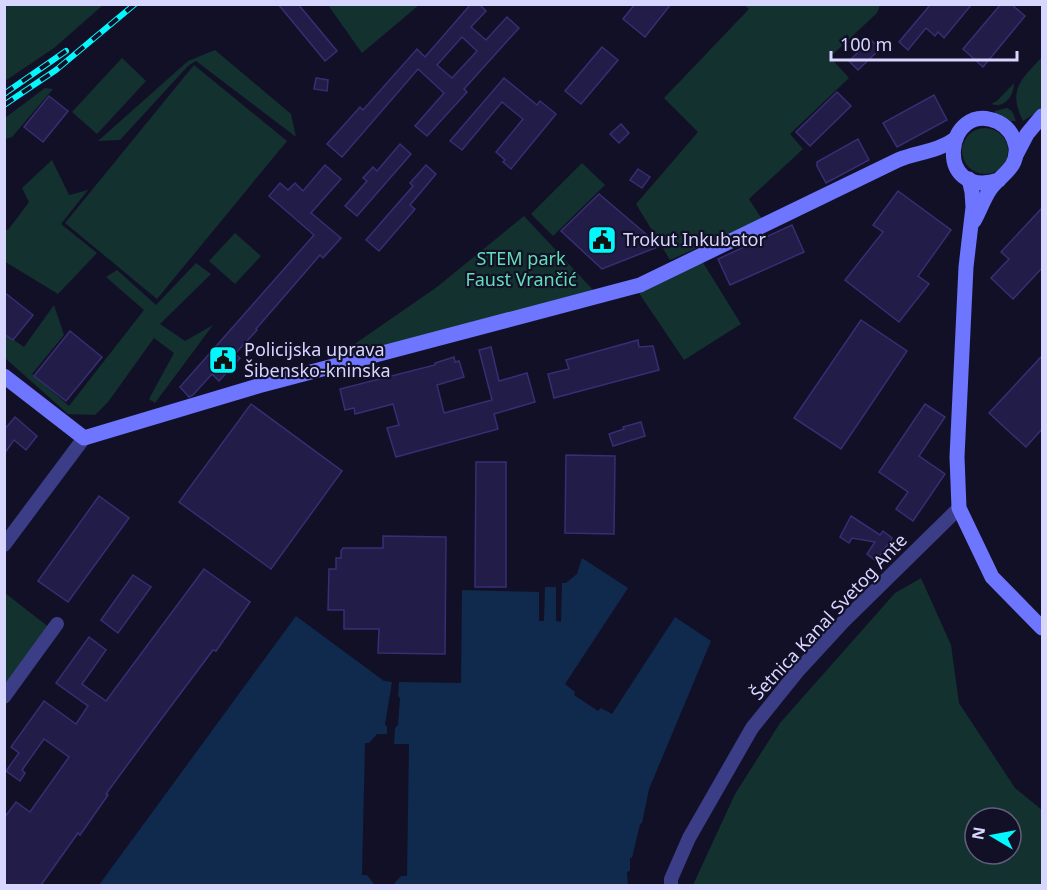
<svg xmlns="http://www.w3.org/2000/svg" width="1047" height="890" font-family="'Noto Sans',sans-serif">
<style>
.green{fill:#13312e;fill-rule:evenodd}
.water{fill:#0f2a4c}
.building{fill:#211c48;stroke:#372e74;stroke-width:1.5;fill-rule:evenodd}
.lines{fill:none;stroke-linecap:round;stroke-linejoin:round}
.street{stroke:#3b3e86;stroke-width:14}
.secondary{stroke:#6e75fe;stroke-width:15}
.rail-casing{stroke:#03f7fd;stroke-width:6}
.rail{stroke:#121027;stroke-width:4;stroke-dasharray:11;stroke-linecap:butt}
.labels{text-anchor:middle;stroke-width:4.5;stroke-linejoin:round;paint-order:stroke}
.poi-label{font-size:18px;fill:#d7d6ff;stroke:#121027;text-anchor:start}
.park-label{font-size:18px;fill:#61dfb6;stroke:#121027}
.street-label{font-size:18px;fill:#d7d6ff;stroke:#121027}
</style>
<rect width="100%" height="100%" fill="#121027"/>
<g class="green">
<polygon points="5,4 103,4 103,5 54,48 5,81"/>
<polygon points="328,5 419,5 362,53"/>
<polygon points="744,5 880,5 877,13 830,57 849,78 790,134 803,149 749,199 762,219 670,260 636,204 698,132 664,98 749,9"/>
<polygon points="215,50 291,114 296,137 196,61 188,66 120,140 98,141 188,61"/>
<path d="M1042 57V109L1023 121C1007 89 1022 79 1042 57Z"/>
<polygon points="122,58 146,81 97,134 72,112"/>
<polygon points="194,65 287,141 157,299 65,223"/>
<path d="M1014 83C1014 95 1005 109 991 104L997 101Z"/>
<polygon points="45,88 53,89 12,137 5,139 5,118"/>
<polygon points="1007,108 1012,111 1016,121 1006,121 994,116 995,111"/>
<circle cx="985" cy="151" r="23"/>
<polygon points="52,160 69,195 88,190 61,224 97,253 58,294 4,261 5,229 8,230 29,202 22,188"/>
<polygon points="582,163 605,185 553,236 531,214"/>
<polygon points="524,216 595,292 333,359 437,287"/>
<polygon points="235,233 261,256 235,284 209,261"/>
<polygon points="702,261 741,324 684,360 639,293"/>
<polygon points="196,263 211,274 160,324 185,341 213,325 155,403 149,399 174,353 154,338 108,402 95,415 68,414 5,358 4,333 24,347 54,305 64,335 32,374 69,406 144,310 106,277 117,270 156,305"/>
<path d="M921 578 951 645 959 703 1015 788 1042 810V885H693L735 794 780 723 895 593ZM975 818H1011V854H975Z"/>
<polygon points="5,593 50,628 5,691"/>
</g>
<polygon class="water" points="582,558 628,588 565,684 575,692 574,695 598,711 601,708 612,714 675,617 711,641 649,789 642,823 640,824 632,858 630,858 630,871 627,872 628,885 99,885 296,616 384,681 392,682 385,724 387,727 387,734 377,734 369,743 365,743 362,875 367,875 374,884 393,885 401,876 407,876 409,744 394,744 395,728 398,725 400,698 398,696 399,682 461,683 462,590 539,592 539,621 544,621 545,587 556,587 556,621 561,622 562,583 566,583 577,574"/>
<g class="building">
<polygon points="278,4 298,4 337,51 325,61"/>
<path d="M471 4H479L486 11 471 27 486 40 507 17 519 28 464 89 467 92 427 136 415 126 444 93 418 69 342 157 327 144 360 107 363 110 417 49 425 57ZM462 37 477 51 452 78 437 65Z"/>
<polygon points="635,4 671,4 645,37 623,19"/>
<polygon points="931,4 972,4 944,38 938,32 935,36 926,28 908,50 899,42"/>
<polygon points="1001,4 1011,4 1025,16 983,67 963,49"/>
<polygon points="871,40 880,49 858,70 849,61"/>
<polygon points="602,47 618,60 581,104 565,91"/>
<polygon points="316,78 328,80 327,91 314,89"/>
<polygon points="504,78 537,105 540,101 556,114 511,169 503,162 505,160 496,152 523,119 502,102 462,150 450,141"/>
<polygon points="837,92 851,106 810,146 796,132"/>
<polygon points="934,95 947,120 897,147 883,123"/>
<polygon points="49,96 68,111 43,142 24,127"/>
<polygon points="621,124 629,133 619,143 610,134"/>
<polygon points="858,139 869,160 826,183 817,166 817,162"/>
<polygon points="400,144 411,154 357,216 345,206 367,181 363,178 373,167 377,171"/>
<polygon points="325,165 341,179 311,213 341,238 323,258 320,255 256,329 257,330 235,354 240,358 219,381 212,374 193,395 189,397 180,387 314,235 269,196 280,183 288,190 295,183 303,191"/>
<polygon points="426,165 436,174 410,205 415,209 379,251 366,240 413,186 410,183"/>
<polygon points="638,169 650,177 642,188 630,180"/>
<polygon points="898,191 951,230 918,276 929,284 899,322 845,280 883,232 873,225"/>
<polygon points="599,194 660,246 602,269 561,231"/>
<polygon points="1042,208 1042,268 1013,299 991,278 1009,259 1001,252"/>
<polygon points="792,225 804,252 730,285 718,259"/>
<polygon points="4,292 33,315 13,340 4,334"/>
<polygon points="861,320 907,351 841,449 794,418"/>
<polygon points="70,331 102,357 66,401 34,376"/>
<polygon points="638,340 639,347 653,346 659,370 554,398 548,374 569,369 566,360"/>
<polygon points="491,347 499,381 527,373 535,402 494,414 498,429 396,457 387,428 399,425 393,404 355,414 354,408 345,410 340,389 435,365 435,363 454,357 455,362 459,361 464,377 437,385 444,413 492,400 479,350"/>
<polygon points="1042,356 1042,429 1026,447 989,413"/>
<polygon points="251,404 342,471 271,569 179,502"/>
<polygon points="925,404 945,417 919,456 945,474 913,521 896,509 908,492 879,472"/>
<polygon points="15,417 37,436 26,450 14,440 4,454 4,430"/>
<polygon points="641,422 645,436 613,446 609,434 624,429 623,427"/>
<polygon points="566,455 615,456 614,534 565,533"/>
<polygon points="476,462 506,462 506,587 475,587"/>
<polygon points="99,496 129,518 68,602 38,581"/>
<polygon points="851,516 880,535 883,531 892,538 890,542 896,546 888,544 876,561 867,554 875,542 852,538 849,543 840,537"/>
<polygon points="383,536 446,537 445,654 378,653 379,629 344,629 344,610 328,610 329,569 336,569 336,558 341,558 341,551 343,548 383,548"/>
<polygon points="204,569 250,602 216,651 213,650 150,734 106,794 108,795 80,835 78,833 41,885 4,885 4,818 16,802 30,812 69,757 44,739 22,770 25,773 20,781 6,771 19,753 11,747 44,701 76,724 88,706 56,683 89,637 106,650 82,684 106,701"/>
<polygon points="133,575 151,587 118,633 101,620"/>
</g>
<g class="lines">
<g class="street">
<polyline points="4,545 84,438"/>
<polyline points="4,697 57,624"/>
<polyline points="671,886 671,879 689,838 752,728 797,672 843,622 959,508"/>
</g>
<g class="secondary">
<polyline points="1016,155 1027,134 1042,116"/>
<polyline points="969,179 972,192 973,207 966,267 957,457 959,508 992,577 1042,628"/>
<path d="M974 221C980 210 984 198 991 188 1002 174 1018 168 1016 147 1014 136 1008 127 998 122 945 98 932 201 999 180"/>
<path d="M4 376 84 438 258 386 640 285 898 160C918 152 937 152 955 139"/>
</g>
<g class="rail-casing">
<g id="rail">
<polyline points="4,94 66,51"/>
<polyline points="4,105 56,70 135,4"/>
</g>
</g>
<use href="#rail" class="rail"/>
</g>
<defs>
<g id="civic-square" transform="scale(1.5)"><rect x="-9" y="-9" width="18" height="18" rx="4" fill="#03f7fd" stroke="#121027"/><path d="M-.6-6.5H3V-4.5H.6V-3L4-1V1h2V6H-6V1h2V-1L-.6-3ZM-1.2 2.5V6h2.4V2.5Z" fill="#111"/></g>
</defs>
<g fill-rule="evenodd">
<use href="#civic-square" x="602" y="240"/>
<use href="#civic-square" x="223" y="360"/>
</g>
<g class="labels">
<g class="poi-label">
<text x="623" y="246">Trokut Inkubator</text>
<text x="244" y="356">Policijska uprava<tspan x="244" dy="21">Šibensko-kninska</tspan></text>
</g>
<g class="park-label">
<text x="521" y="265">STEM park<tspan x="521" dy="21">Faust Vrančić</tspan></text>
</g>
<g class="street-label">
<text transform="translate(829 617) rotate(-47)" y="6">Šetnica Kanal Svetog Ante</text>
</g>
</g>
<rect width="1047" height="890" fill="none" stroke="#d7d6ff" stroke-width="12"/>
<g transform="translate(993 836) rotate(280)"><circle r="28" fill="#121027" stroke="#615f7d" stroke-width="1.5"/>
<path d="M0-4.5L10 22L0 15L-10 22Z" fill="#03f7fd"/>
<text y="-9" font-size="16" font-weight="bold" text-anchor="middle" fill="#d7d6ff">N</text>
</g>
<path d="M831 51v9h186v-9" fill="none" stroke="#d7d6ff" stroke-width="3"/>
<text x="840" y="51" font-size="18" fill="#d7d6ff" stroke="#121027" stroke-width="4.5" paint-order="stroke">100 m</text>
</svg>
